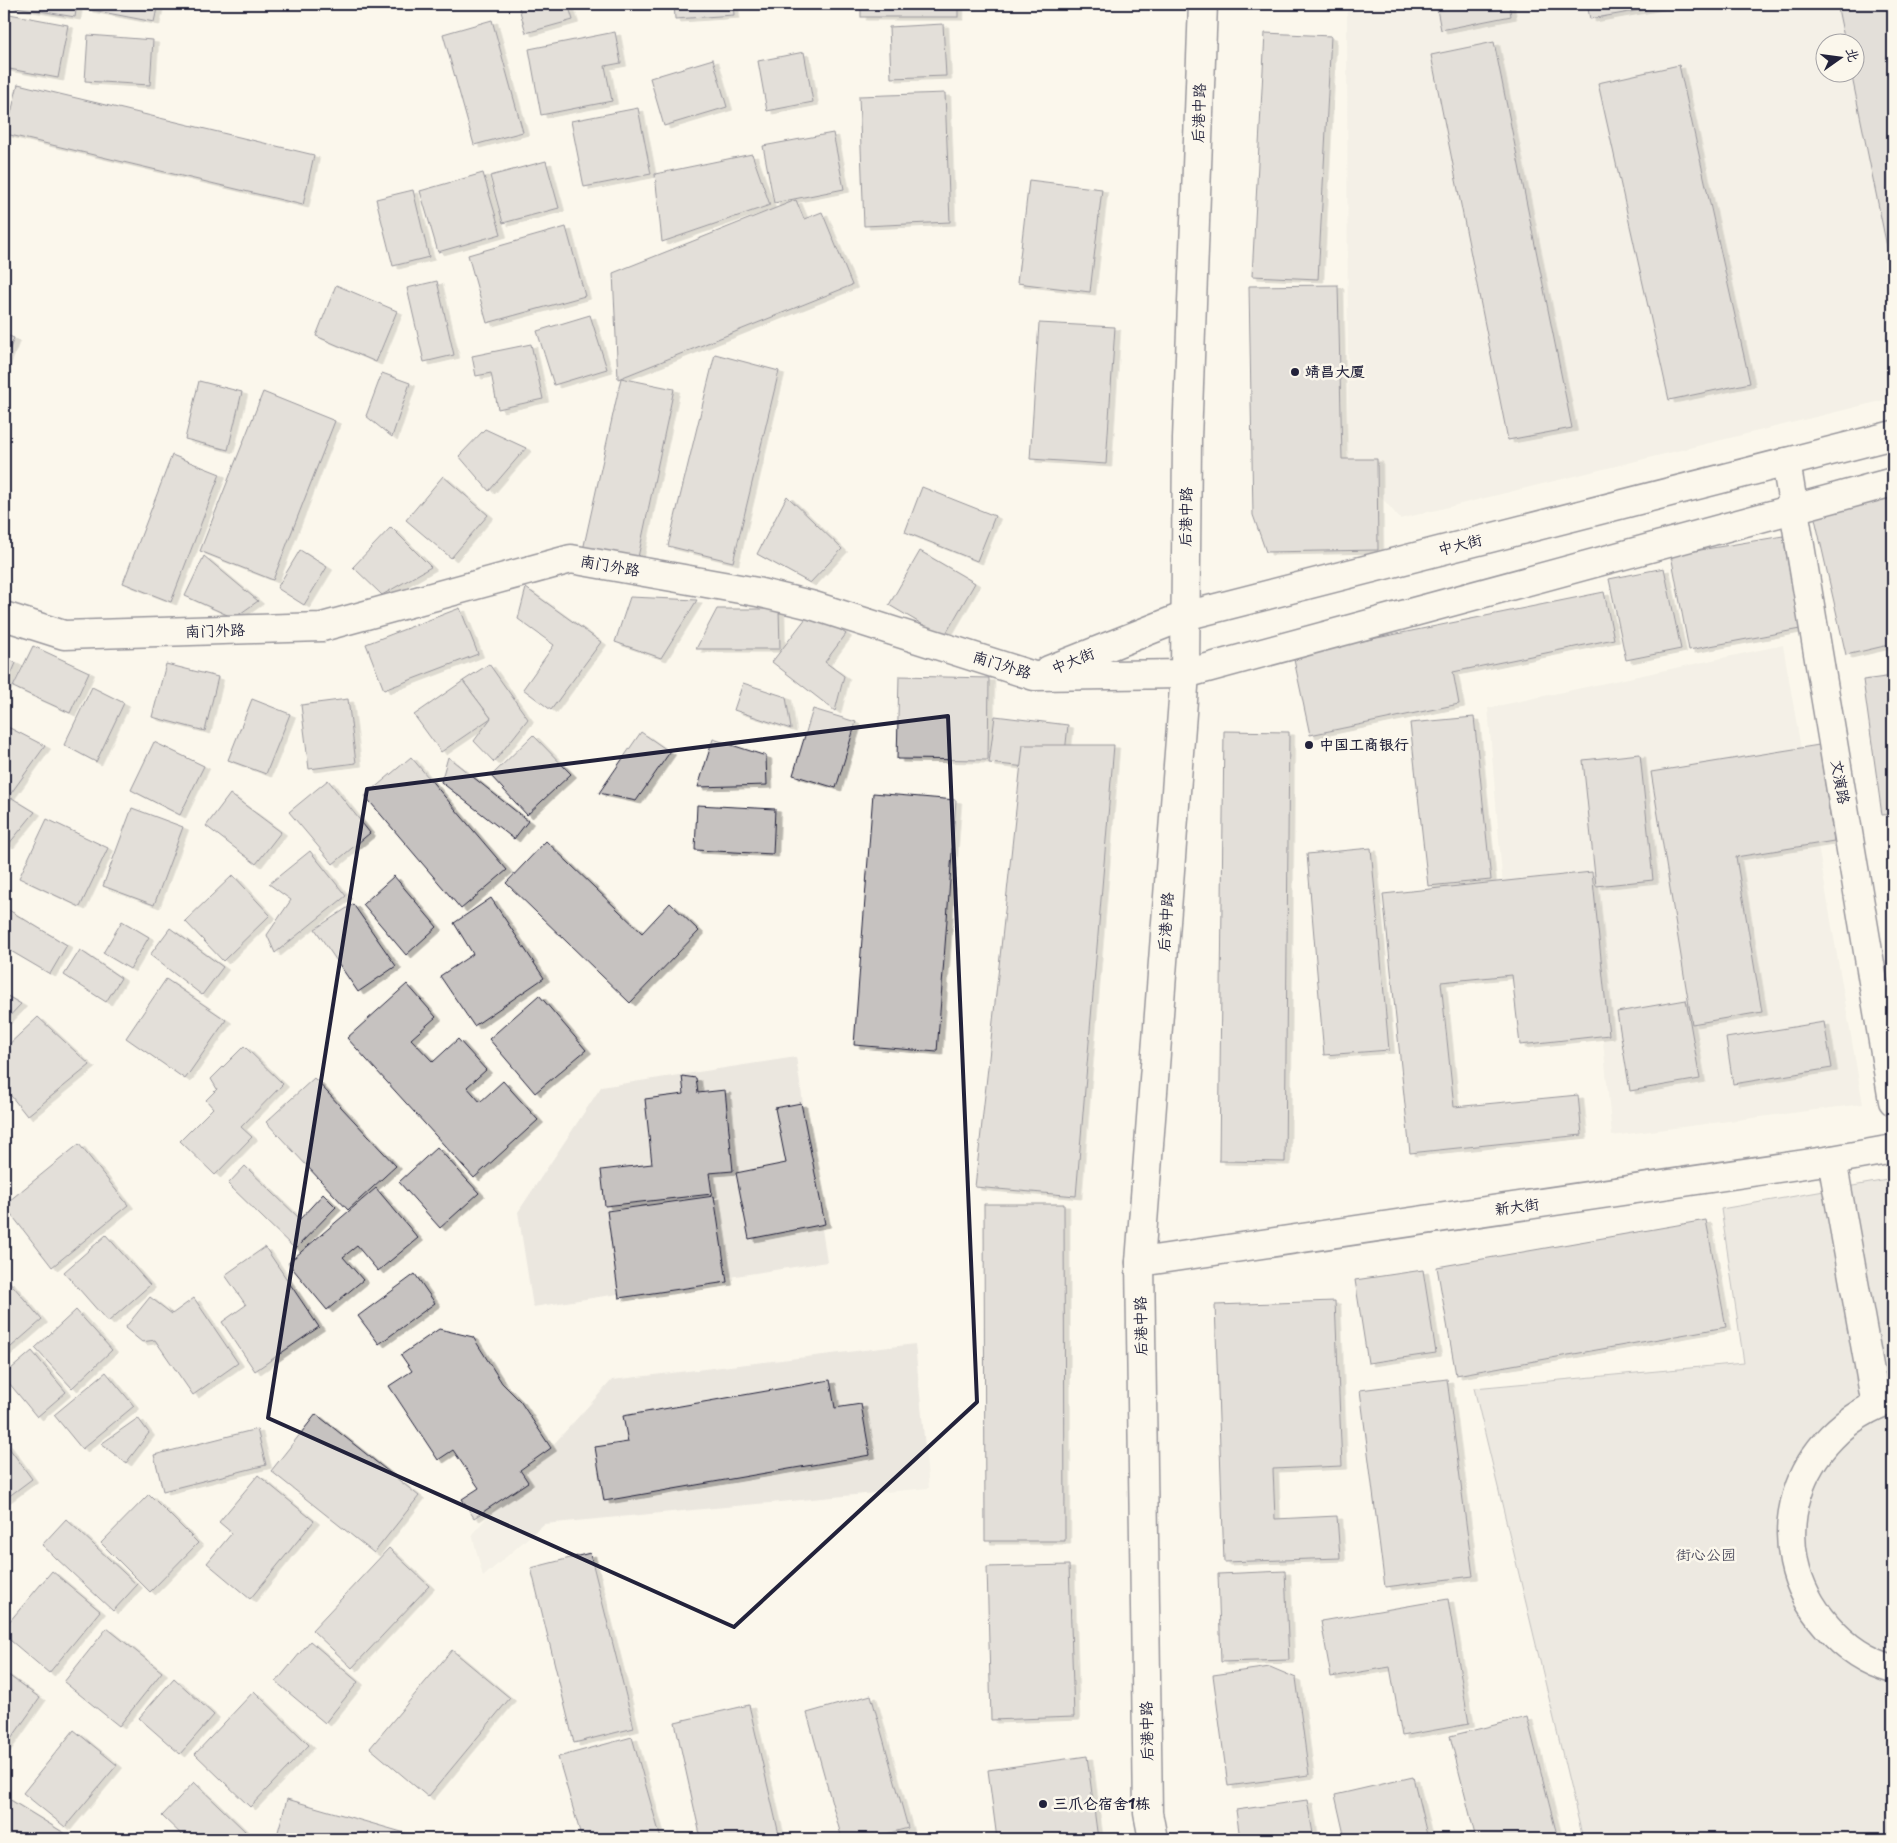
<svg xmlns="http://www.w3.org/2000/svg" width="1897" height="1843" font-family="'Playpen Sans','LXGW WenKai TC',sans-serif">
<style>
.built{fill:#ebe7df;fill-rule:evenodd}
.green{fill:#dbd8d3;stroke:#7e7d87}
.building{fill:#c6c2c0;stroke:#22223b;filter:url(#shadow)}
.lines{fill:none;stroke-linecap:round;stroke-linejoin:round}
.street-casing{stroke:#22223b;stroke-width:31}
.secondary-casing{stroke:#22223b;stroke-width:31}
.primary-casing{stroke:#22223b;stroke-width:31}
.street{stroke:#fbf7ec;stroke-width:28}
.secondary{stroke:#fbf7ec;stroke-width:28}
.primary{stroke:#fbf7ec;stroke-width:28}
.marked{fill:none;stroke:#22223b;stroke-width:4;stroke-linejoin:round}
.poi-dot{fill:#22223b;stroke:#fbf7ec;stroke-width:2}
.labels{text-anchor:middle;stroke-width:5;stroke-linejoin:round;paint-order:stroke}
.street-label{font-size:15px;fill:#22223b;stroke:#fbf7ec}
.poi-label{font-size:15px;font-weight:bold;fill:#22223b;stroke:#fbf7ec;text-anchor:start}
.park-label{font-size:15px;fill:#505061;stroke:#fbf7ec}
</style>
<defs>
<filter id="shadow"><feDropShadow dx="5.5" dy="3" stdDeviation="0" flood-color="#0004"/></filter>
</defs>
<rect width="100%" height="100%" fill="#fbf7ec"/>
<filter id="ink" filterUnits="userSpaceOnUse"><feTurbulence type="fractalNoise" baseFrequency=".02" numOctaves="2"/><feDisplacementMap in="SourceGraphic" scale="10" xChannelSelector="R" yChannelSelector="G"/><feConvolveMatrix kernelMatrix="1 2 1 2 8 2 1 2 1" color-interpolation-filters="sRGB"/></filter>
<g filter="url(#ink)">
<g class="built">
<path d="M1347 4H1893V398L1400 519 1348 458ZM1824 42H1854V72H1824Z"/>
<polygon points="1783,645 1863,1104 1612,1136 1588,885 1503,888 1488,708"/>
<polygon points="796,1057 827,1262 533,1307 518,1212 601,1087"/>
<polygon points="915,1344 929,1488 544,1524 483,1577 472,1534 612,1380"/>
</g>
<polygon class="green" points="1893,1179 1893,1839 1583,1839 1474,1388 1744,1363 1721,1209"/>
<g class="building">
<polygon points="11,4 77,4 75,17 10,6"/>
<polygon points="88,4 158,4 154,22 87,9"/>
<polygon points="518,4 568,4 573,20 526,33"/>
<polygon points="674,4 733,4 734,15 675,19"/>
<rect x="861" y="4" width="97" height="13"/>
<polygon points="1436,4 1509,4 1511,16 1441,30"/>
<polygon points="1587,4 1669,4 1669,5 1590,19"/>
<polygon points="1837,4 1893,4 1893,276 1851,72 1854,72 1854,42 1845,42"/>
<polygon points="4,13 68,25 58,78 4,68"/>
<polygon points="492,20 523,132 474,145 443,34"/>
<polygon points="943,24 946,76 891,78 889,27"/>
<polygon points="615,32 621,63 605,66 612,101 541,115 529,49"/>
<polygon points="1265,33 1331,36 1318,279 1252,276"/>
<polygon points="88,35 153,40 150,85 85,81"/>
<polygon points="1494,42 1572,428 1508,440 1431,55"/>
<polygon points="804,52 813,102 767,111 758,61"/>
<polygon points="713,59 727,107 664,126 650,78"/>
<polygon points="1679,65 1750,383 1669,400 1598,83"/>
<polygon points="18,84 314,155 303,205 6,134"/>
<polygon points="945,93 950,222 864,226 859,96"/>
<polygon points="638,108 651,174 584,187 571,121"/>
<polygon points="833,133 844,189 774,203 763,146"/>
<polygon points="752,154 770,205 662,242 655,174"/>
<polygon points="546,161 559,208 503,223 490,176"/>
<polygon points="483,173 501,234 438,252 420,191"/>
<polygon points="1029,180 1102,189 1090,292 1017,283"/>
<polygon points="413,190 429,257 393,266 376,199"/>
<polygon points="796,200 804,219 822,212 852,285 618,379 613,273"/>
<polygon points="566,227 585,296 487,323 468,255"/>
<polygon points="437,281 454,355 424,362 407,288"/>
<polygon points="336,285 397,311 376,362 316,336"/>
<polygon points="1338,285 1342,459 1377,459 1378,550 1266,552 1253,515 1249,286"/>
<polygon points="590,315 607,369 554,385 537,331"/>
<polygon points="1039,323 1115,327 1106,464 1030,459"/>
<polygon points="4,334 14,338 4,364"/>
<polygon points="531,344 543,399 498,409 491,373 476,376 472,356"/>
<polygon points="715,354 779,371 733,562 668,546"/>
<polygon points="382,373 410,383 392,437 366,416"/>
<polygon points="621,378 674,389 637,562 583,550"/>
<polygon points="199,381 242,392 228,450 185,439"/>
<polygon points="263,392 335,421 273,580 200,551"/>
<polygon points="485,429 526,448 489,491 459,456"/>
<polygon points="172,455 220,474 171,602 123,583"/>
<polygon points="443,476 488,515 451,558 406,520"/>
<polygon points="922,487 995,516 977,561 905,532"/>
<polygon points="787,496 842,549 810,583 757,554"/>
<polygon points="1893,497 1893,644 1846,655 1814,514"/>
<polygon points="391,527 431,567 382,595 353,567"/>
<polygon points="1783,536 1800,629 1689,650 1671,555"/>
<polygon points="300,550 327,567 304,605 277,588"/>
<polygon points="920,551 975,583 944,637 889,605"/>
<polygon points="204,556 258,601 234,618 185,596"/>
<polygon points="1664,568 1681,649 1626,660 1609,579"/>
<polygon points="526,588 601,642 551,710 523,689 554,645 518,619"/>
<polygon points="1604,592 1614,639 1453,672 1459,704 1310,735 1293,655"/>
<polygon points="630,597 697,600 661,658 615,642"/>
<polygon points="460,608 478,654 384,690 366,644"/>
<polygon points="717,609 779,609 780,649 696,649"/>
<polygon points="813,609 846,634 825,662 844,676 835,711 772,662"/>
<polygon points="33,646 89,672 70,713 13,687"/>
<polygon points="4,657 16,663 4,691"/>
<polygon points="166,664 218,677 205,731 152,717"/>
<polygon points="489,664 528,719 494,762 474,741 491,718 463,681"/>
<polygon points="899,676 989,678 988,760 897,759"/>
<polygon points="1893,676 1893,814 1882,815 1863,680"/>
<polygon points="463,681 491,718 441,752 414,715"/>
<polygon points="743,683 786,697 791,729 734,710"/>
<polygon points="92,687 124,703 96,762 64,745"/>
<polygon points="252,699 290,714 266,774 228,760"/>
<polygon points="348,699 356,763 309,769 301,705"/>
<polygon points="813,709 856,722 836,788 793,775"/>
<polygon points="995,716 1068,725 1063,771 989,763"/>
<polygon points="1474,717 1491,880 1428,886 1410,723"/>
<polygon points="4,725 45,746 4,803"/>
<polygon points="1224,731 1289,732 1285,1162 1219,1161"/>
<polygon points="641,732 670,752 636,801 599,793"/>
<polygon points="533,735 571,774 527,815 491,776"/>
<polygon points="713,739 766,756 767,785 698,787"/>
<polygon points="154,742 204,766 180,815 131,790"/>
<polygon points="1023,745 1114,745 1076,1196 975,1187"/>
<polygon points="1819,745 1834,841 1736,857 1762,1012 1692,1024 1651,772"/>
<polygon points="1640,754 1653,880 1596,886 1583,760"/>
<polygon points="411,757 507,870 461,909 365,796"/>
<polygon points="448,757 528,821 514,839 441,782"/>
<polygon points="328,780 370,833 333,864 289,812"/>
<polygon points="873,793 956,800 937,1052 854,1045"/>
<polygon points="230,794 281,832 256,864 206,826"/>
<polygon points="12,798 35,812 8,845 4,843 4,808"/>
<polygon points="697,805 775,809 773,854 695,850"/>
<polygon points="132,808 183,827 154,905 103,886"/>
<polygon points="47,819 108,848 80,907 19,878"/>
<polygon points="546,841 642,933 670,903 699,931 630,1003 506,883"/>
<polygon points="1371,848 1389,1050 1324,1055 1307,854"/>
<polygon points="310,851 346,896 275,953 267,935 291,900 269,884"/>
<polygon points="1592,872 1609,1035 1520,1045 1512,975 1441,982 1454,1107 1578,1095 1582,1135 1410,1153 1383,894"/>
<polygon points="233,875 270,915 223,961 185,921"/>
<polygon points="394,876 437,927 406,955 363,904"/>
<polygon points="491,898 544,978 474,1026 440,976 473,954 454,923"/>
<polygon points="353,904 396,966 358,992 315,929"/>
<polygon points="7,909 67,945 50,974 4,947 4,914"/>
<polygon points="122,921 149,937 130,969 103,953"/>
<polygon points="170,928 223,967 202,995 150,955"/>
<polygon points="80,950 121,978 106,1002 64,975"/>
<polygon points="166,979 226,1020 185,1079 126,1038"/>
<polygon points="407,984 436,1017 411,1039 433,1062 458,1039 486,1070 467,1087 480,1102 503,1081 538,1120 474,1178 347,1038"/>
<polygon points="4,994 21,1004 4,1022"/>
<polygon points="539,995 586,1050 535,1093 489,1039"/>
<polygon points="1686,1000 1700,1079 1630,1091 1617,1012"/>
<polygon points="38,1017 90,1065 27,1116 4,1087 4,1049"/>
<polygon points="1824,1022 1832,1068 1733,1084 1726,1038"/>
<polygon points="244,1046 283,1084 241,1127 252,1137 215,1175 180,1141 213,1108 206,1100 217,1089 211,1079"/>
<polygon points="682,1076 696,1078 698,1093 725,1090 733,1171 709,1173 712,1194 605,1206 601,1170 652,1164 645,1099 684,1094"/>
<polygon points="314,1078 396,1166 348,1210 266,1122"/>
<polygon points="801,1103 825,1224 749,1239 736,1173 786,1163 775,1108"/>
<polygon points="79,1144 128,1205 52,1267 4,1205"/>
<polygon points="437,1147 479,1193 440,1228 399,1182"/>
<polygon points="245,1166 300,1219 323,1194 336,1207 295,1249 228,1184"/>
<polygon points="376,1188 418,1238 378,1271 357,1246 343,1257 363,1280 327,1310 288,1263"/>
<polygon points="714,1196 727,1282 619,1298 607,1211"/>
<polygon points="984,1204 1064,1204 1065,1541 985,1541"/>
<polygon points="1706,1220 1726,1327 1456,1375 1437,1267"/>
<polygon points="106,1235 150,1285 108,1322 64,1272"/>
<polygon points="265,1247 319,1327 255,1371 222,1322 246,1305 225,1275"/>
<polygon points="1423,1270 1436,1353 1368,1363 1355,1280"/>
<polygon points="415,1274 435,1303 379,1344 358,1316"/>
<polygon points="8,1280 42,1320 4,1353 4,1284"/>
<polygon points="150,1297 172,1314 194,1298 238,1363 193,1395 155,1340 142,1342 125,1328"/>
<polygon points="1335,1301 1342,1466 1273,1469 1275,1519 1337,1516 1340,1558 1224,1562 1215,1305"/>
<polygon points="76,1310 112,1350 72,1388 35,1348"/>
<polygon points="439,1329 473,1337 502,1383 520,1401 551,1448 520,1470 528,1482 474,1518 462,1499 479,1488 453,1450 438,1460 389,1386 412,1371 401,1355"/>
<polygon points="32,1351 66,1392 37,1417 4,1377 4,1375"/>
<polygon points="106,1372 134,1406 82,1449 54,1415"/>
<polygon points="1447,1379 1473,1576 1385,1587 1360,1390"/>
<polygon points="830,1380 835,1408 861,1404 870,1455 604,1501 595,1447 628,1442 623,1416"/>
<polygon points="316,1414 419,1496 374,1553 271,1471"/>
<polygon points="138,1418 149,1433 126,1463 101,1444"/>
<polygon points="257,1429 266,1465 163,1491 154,1455"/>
<polygon points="4,1441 32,1479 4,1500"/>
<polygon points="258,1475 314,1521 250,1599 207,1563 232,1533 219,1522"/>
<polygon points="149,1494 198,1543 150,1592 101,1543"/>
<polygon points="66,1519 137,1585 113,1611 42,1545"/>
<polygon points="389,1548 429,1586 352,1668 312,1630"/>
<polygon points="590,1553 634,1728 574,1743 531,1568"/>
<polygon points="1069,1565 1074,1717 991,1720 987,1567"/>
<polygon points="52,1571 100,1611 49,1673 4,1635 4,1628"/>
<polygon points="1285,1571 1289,1660 1221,1662 1218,1574"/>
<polygon points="1448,1599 1469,1724 1402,1736 1390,1667 1331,1677 1321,1621"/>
<polygon points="107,1628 162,1672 119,1726 64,1682"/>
<polygon points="310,1641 358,1682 325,1723 276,1682"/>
<polygon points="452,1650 510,1698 428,1797 370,1748"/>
<polygon points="1270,1667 1296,1678 1309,1775 1228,1786 1213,1675"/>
<polygon points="4,1672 40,1698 4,1749"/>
<polygon points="174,1678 214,1715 180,1754 139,1718"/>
<polygon points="254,1691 309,1745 250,1807 195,1754"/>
<polygon points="871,1695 908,1828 867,1839 842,1839 807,1713"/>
<polygon points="749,1705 780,1839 701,1839 675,1722"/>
<polygon points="1527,1717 1558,1839 1476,1839 1450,1736"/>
<polygon points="74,1730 117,1765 65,1827 23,1793"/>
<polygon points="632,1737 661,1839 582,1839 558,1757"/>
<polygon points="1087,1756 1098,1839 997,1839 988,1770"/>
<polygon points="1413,1777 1428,1839 1345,1839 1335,1795"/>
<polygon points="194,1782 245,1831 238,1839 186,1839 162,1816"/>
<polygon points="4,1796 69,1836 67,1839 4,1839"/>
<polygon points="287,1799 426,1839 276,1839"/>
<polygon points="1307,1800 1314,1839 1240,1839 1236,1810"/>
</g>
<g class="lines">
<g class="street-casing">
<g id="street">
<polyline points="1786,462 1893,1101"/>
<polyline points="1832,1160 1876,1405"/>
<path d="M1893 1399C1795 1431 1757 1547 1827 1626 1844 1646 1867 1662 1893 1669"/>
</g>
</g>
<g class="secondary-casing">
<g id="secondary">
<polyline points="4,616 64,635 322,627 571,559 757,592 811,605 1034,676 1185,674 1893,482"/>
<polyline points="1049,670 1185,616 1893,435"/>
<polyline points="1140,1262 1832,1160 1893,1149"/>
</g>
</g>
<g class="primary-casing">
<polyline id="primary" points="1153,1839 1148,1813 1140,1262 1185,674 1187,439 1203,4"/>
</g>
<use href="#street" class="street"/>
<use href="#secondary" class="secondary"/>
<use href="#primary" class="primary"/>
</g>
</g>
<path d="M0 0H1897V1843H0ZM948 716 977 1402 734 1627 268 1418 367 789Z" fill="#fbf7ec" fill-opacity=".55" fill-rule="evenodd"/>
<path class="marked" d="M948 716 977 1402 734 1627 268 1418 367 789Z"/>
<g class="poi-dot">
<circle cx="1295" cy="372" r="5"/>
<circle cx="1309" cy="745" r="5"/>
<circle cx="1043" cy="1804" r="5"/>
</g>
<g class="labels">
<g class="street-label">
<text transform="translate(1199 113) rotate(-88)" y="5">后港中路</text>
<text transform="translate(1186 517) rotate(-89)" y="5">后港中路</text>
<text transform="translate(1460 545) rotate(-14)" y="5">中大街</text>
<text transform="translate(610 566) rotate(10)" y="5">南门外路</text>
<text transform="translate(215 631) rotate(-2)" y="5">南门外路</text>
<text transform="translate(1073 661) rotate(-22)" y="5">中大街</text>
<text transform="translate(1002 665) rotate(17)" y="5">南门外路</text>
<text transform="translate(1840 782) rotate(80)" y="5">文演路</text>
<text transform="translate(1166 922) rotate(-86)" y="5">后港中路</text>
<text transform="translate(1517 1207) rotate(-8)" y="5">新大街</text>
<text transform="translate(1141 1326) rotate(-91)" y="5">后港中路</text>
<text transform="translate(1147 1731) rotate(-91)" y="5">后港中路</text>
</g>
<g class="poi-label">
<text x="1305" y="377">靖昌大厦</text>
<text x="1319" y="750">中国工商银行</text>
<text x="1053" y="1809">三爪仑宿舍1栋</text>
</g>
<g class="park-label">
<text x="1706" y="1560">街心公园</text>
</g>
</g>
<rect width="1897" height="1843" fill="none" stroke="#fbf7ec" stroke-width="20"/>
<rect x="10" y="10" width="1877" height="1823" fill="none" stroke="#22223b" stroke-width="2" filter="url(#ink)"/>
<g transform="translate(1840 58) rotate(76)"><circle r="24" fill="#fbf7ec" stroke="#a4a2a5"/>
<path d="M0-4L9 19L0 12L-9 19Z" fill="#22223b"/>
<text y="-8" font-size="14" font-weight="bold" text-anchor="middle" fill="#22223b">北</text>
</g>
</svg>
